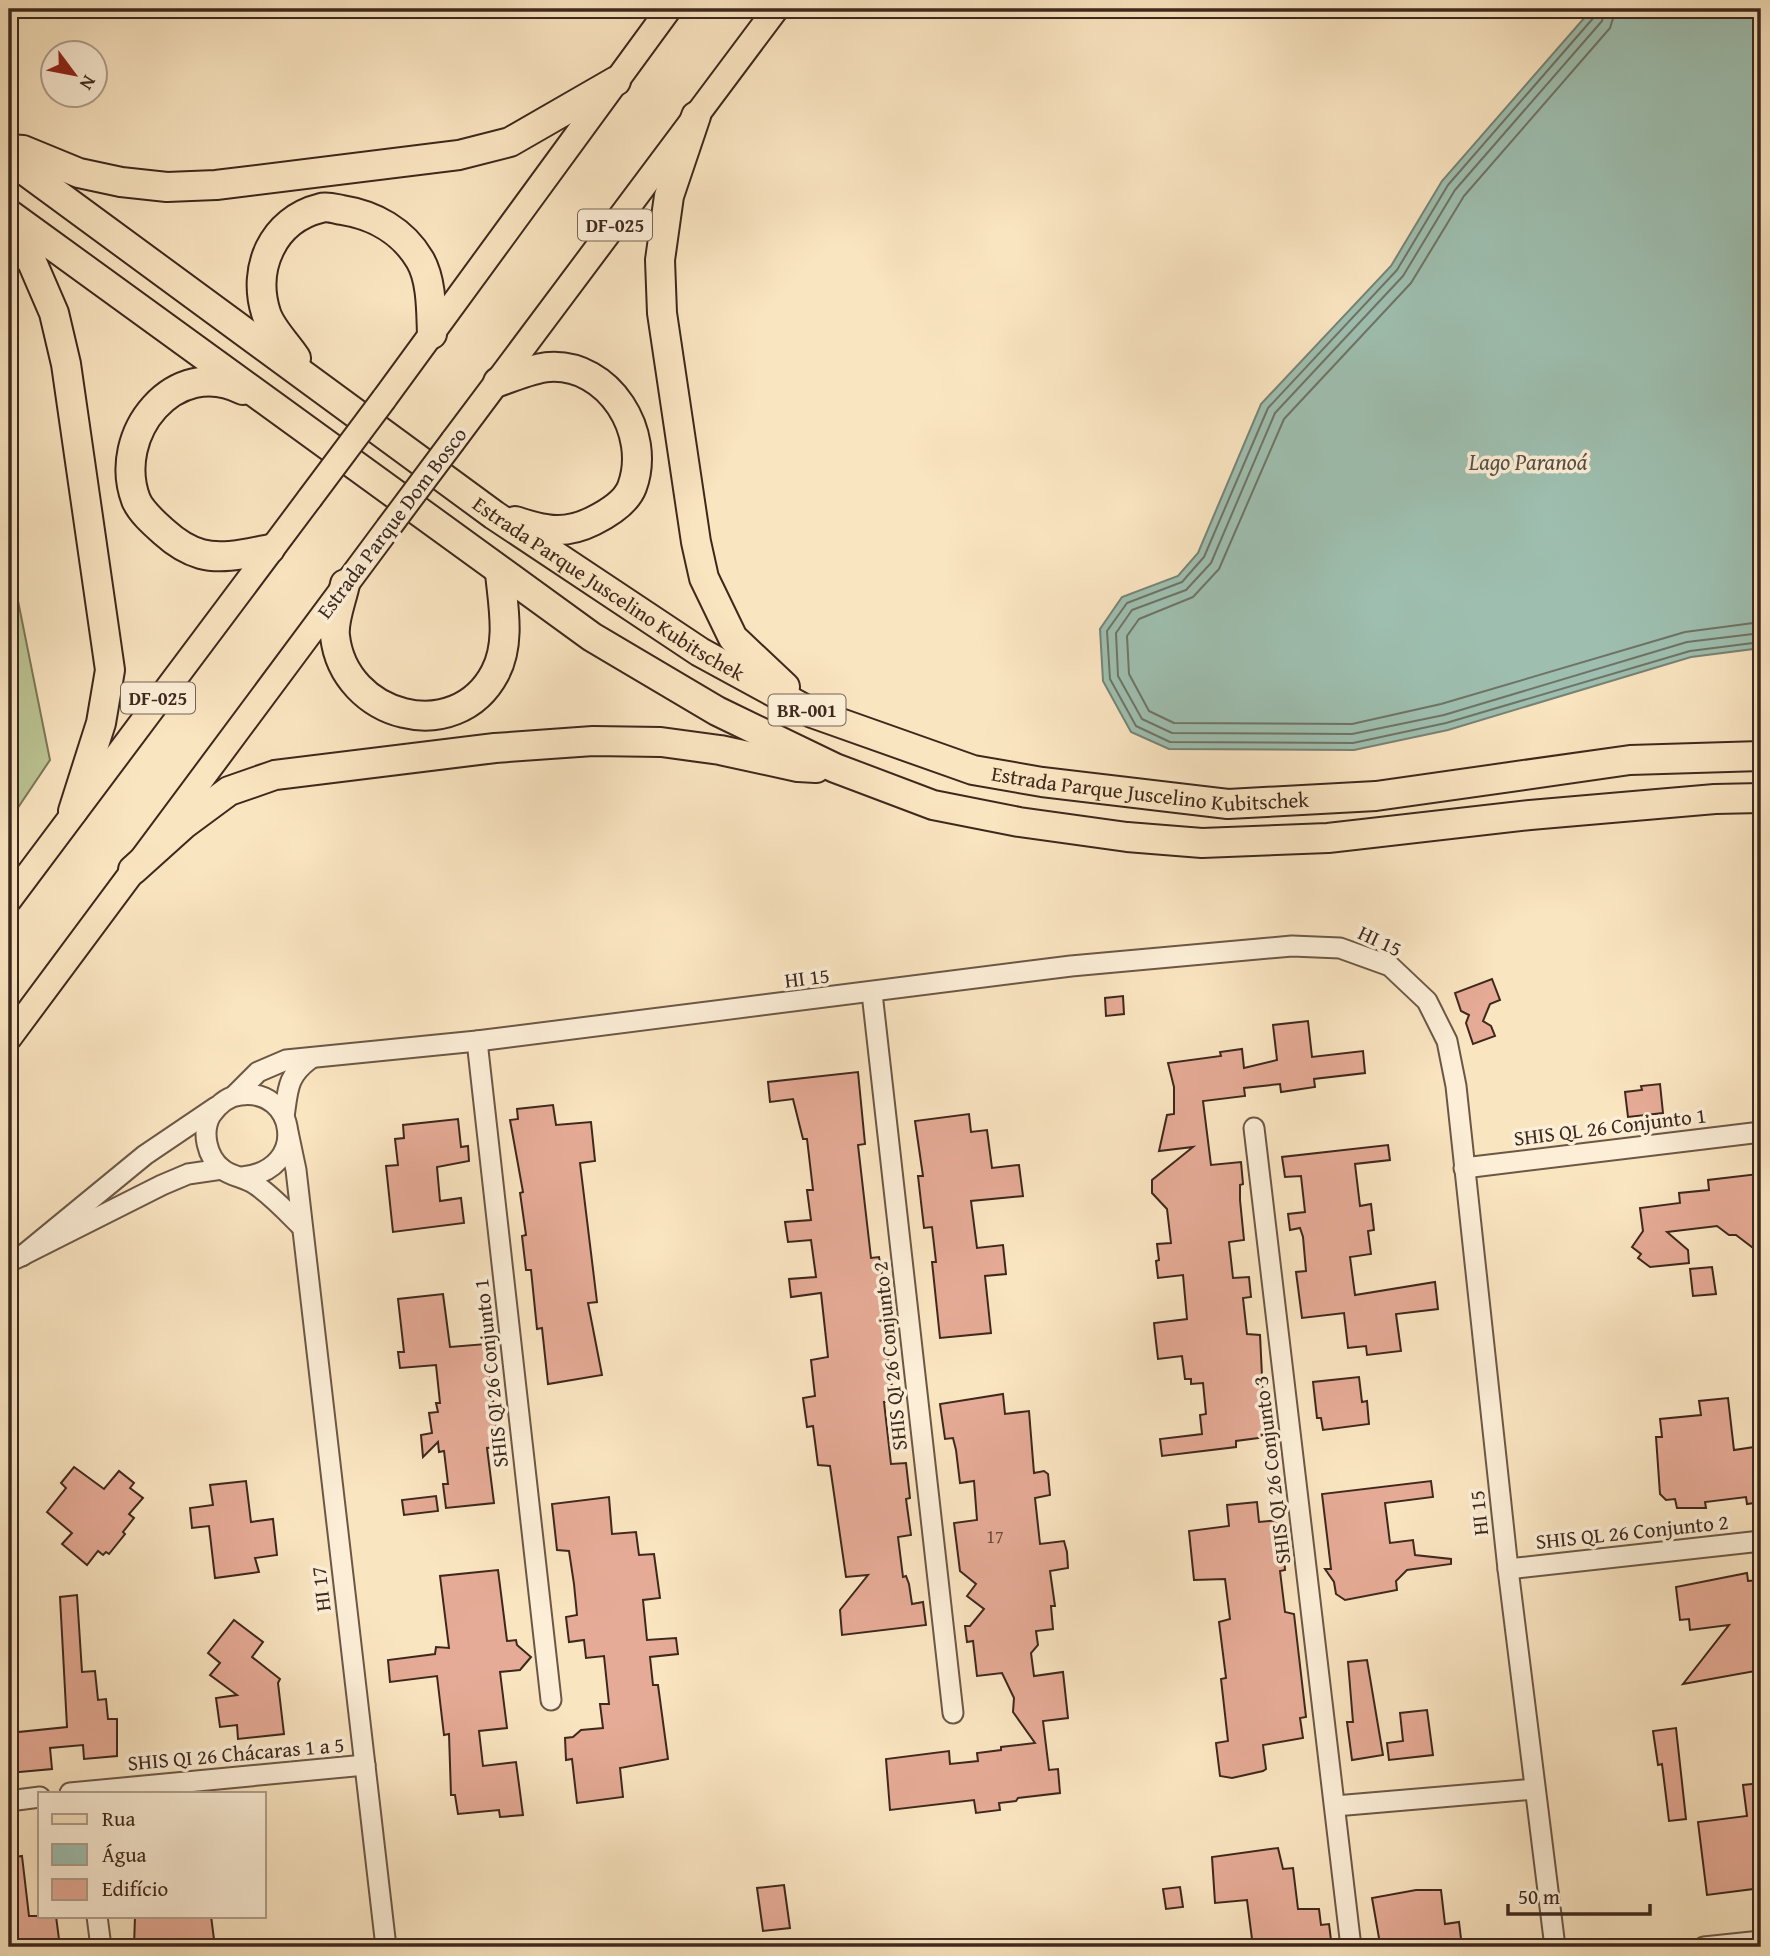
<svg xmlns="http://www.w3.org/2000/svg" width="1770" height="1956" font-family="'Gentium Book Plus',serif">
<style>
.green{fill:#bcc594;stroke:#7c7658;stroke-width:2}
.water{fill:#9ebfb0;stroke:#778375;stroke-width:2}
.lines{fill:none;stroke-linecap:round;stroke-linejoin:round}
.shore{stroke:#6e7466;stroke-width:2}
.building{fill:#e6ab96;stroke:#3d281d;stroke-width:2}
.minor-casing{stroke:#6c5746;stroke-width:23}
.major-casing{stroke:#3d281d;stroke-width:28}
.highway-casing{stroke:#3d281d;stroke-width:32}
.minor{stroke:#fceed7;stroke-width:19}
.major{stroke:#fae5c1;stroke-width:24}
.highway{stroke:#fae5c1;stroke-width:28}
.major-bridge-casing{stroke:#3d281d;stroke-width:28;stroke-linecap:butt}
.major-bridge{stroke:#fae5c1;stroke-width:24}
.labels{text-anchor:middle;stroke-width:7;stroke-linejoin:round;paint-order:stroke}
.number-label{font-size:18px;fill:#67493b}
.shield{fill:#fceed7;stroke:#766355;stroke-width:2}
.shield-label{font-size:19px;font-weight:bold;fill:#3d281d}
.street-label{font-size:21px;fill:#3d281d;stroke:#fceed7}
.water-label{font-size:23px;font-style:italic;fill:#554e42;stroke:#fceed7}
</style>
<rect width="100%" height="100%" fill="#fae5c1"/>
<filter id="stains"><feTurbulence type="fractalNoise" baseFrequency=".00286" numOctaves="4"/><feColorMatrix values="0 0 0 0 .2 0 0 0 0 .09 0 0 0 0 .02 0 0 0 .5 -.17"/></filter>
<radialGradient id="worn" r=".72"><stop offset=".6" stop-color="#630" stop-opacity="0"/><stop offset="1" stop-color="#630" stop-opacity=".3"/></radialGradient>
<polygon class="green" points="9,556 50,760 9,821"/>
<polygon class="water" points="1592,9 1761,9 1761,648 1691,657 1448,730 1354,750 1169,749 1131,732 1103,681 1100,629 1122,597 1178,576 1198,553 1261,404 1391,266 1442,181"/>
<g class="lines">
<g class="shore">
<polyline points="1597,9 1595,16 1448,185 1397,270 1268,408 1204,557 1182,582 1127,603 1107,631 1110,679 1136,726 1170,742 1353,743 1446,723 1690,651 1761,642"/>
<polyline points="1605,9 1602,21 1455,190 1403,276 1275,413 1211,563 1186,590 1132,610 1116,633 1118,676 1142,719 1172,733 1352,734 1444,715 1687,642 1761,633"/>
<polyline points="1616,9 1610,28 1464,196 1411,283 1284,419 1219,569 1193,597 1139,619 1127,636 1129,674 1149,711 1174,723 1352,724 1441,704 1685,632 1761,622"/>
</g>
</g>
<g class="building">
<polygon points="1492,979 1500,1000 1490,1004 1483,1021 1491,1026 1495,1036 1473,1044 1466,1023 1469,1015 1461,1011 1455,993"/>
<polygon points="1123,996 1124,1014 1106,1016 1105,998"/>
<polygon points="1308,1021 1312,1057 1363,1051 1365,1073 1314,1079 1315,1087 1281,1092 1280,1084 1244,1088 1245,1096 1203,1101 1211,1165 1241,1162 1243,1184 1240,1185 1240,1200 1244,1240 1229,1242 1233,1278 1249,1277 1251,1297 1243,1298 1247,1334 1260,1335 1263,1396 1269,1395 1274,1436 1236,1441 1236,1447 1162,1456 1160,1439 1202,1434 1200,1415 1206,1414 1203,1383 1191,1384 1191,1379 1185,1379 1182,1356 1158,1359 1155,1333 1154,1323 1187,1319 1183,1275 1158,1278 1156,1261 1159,1260 1157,1244 1171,1243 1167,1209 1152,1193 1152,1180 1193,1147 1159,1151 1167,1115 1174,1114 1174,1087 1168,1063 1221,1056 1220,1052 1242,1049 1244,1068 1277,1060 1273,1025"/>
<polygon points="858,1072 865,1144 858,1145 871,1258 879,1257 889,1315 883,1316 892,1387 886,1388 888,1402 884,1402 891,1464 906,1463 910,1498 906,1499 911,1535 898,1537 903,1577 906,1576 909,1584 912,1604 923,1602 926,1625 842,1635 840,1610 868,1575 846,1577 830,1466 818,1465 813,1426 807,1427 803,1398 815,1396 811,1360 828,1357 821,1293 791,1297 789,1279 816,1277 811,1240 788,1242 785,1222 811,1220 807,1190 813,1190 807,1139 803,1139 793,1099 770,1102 768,1082"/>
<polygon points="1660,1084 1663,1113 1628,1117 1625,1092 1642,1090 1641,1086"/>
<polygon points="553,1105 556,1125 591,1122 595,1161 580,1163 597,1302 588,1303 602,1375 548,1384 542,1328 537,1329 531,1270 526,1270 522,1236 526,1235 520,1193 523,1192 510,1120 518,1119 517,1109"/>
<polygon points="969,1114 971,1132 987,1130 992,1168 1019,1165 1023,1196 971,1201 977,1248 1003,1245 1006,1274 985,1276 991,1333 940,1338 932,1262 936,1262 932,1227 924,1228 918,1176 923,1176 915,1121"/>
<polygon points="458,1119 461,1147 468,1146 469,1161 437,1167 440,1201 461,1198 464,1223 393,1232 386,1166 398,1165 395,1139 404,1138 403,1125"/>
<polygon points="1388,1145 1390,1160 1355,1164 1360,1206 1371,1204 1374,1230 1368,1231 1371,1254 1350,1257 1355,1295 1435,1282 1438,1309 1396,1314 1401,1351 1367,1355 1366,1346 1348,1348 1344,1313 1302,1318 1296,1272 1306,1271 1303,1237 1300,1228 1290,1230 1288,1214 1305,1212 1301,1176 1285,1177 1282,1157"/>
<polygon points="1758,1174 1761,1196 1761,1254 1736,1235 1729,1235 1717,1226 1667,1232 1688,1250 1689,1263 1650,1267 1638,1258 1641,1254 1632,1247 1643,1231 1640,1208 1680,1203 1679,1193 1709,1190 1708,1180"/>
<polygon points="1712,1267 1716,1294 1693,1296 1690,1269"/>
<polygon points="443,1294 450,1347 486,1344 499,1447 487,1448 494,1503 446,1508 443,1484 448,1484 444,1451 439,1452 438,1442 423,1457 421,1435 432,1433 429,1413 438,1412 436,1403 440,1403 436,1365 400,1368 398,1352 404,1352 398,1299"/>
<polygon points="1359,1377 1362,1402 1367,1401 1369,1424 1323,1430 1321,1418 1317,1418 1313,1382"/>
<polygon points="1003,1394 1005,1414 1029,1411 1034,1473 1044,1471 1048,1474 1050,1495 1035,1498 1040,1544 1064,1541 1067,1552 1068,1568 1050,1571 1055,1606 1051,1606 1053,1629 1036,1631 1038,1645 1031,1653 1034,1676 1063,1672 1068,1718 1043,1721 1049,1770 1058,1769 1060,1793 1018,1798 1016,1801 999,1803 1000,1810 976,1813 974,1800 890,1810 886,1759 949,1751 950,1764 978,1761 977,1753 1001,1750 1001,1747 1035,1743 1013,1712 1014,1698 1002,1673 977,1676 973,1641 967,1642 965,1626 970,1626 984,1609 967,1596 976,1584 960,1571 954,1523 977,1520 974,1481 960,1483 956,1450 953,1438 945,1439 940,1404"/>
<polygon points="1728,1398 1734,1450 1761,1446 1761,1502 1747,1504 1746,1497 1705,1502 1706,1508 1677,1508 1675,1499 1666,1500 1660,1494 1656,1437 1662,1437 1660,1419 1701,1415 1699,1401"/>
<polygon points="74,1467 104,1489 119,1471 134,1483 130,1488 143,1498 129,1514 134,1518 123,1532 125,1534 109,1554 106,1552 103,1555 98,1551 87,1565 62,1544 72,1533 47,1512 66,1488 61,1483"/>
<polygon points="246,1481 251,1522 273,1519 277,1555 255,1558 259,1572 215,1578 209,1526 192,1528 190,1508 213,1505 210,1485"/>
<polygon points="1431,1481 1433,1497 1385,1503 1390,1543 1413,1540 1415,1555 1451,1559 1451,1564 1407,1570 1396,1581 1397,1590 1345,1600 1336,1594 1334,1582 1325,1569 1331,1569 1322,1494"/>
<polygon points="436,1496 438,1511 404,1515 402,1500"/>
<polygon points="609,1497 612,1534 636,1532 639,1555 654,1554 660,1598 643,1600 647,1640 676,1638 678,1654 650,1657 653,1685 658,1685 668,1759 620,1768 623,1797 577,1803 572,1759 566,1760 565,1738 573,1737 581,1730 603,1728 600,1704 609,1704 604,1656 586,1658 584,1640 569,1642 566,1617 577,1615 574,1584 569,1551 557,1550 552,1504"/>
<polygon points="1257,1502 1259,1522 1282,1520 1285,1570 1280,1571 1285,1612 1294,1614 1306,1717 1300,1718 1303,1738 1263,1745 1266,1769 1263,1771 1232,1778 1220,1776 1216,1743 1228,1741 1221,1679 1226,1678 1219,1622 1230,1619 1225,1579 1194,1580 1189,1531 1229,1526 1227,1505"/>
<polygon points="498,1570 507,1641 516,1640 517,1645 531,1657 520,1670 500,1672 507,1728 479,1731 483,1766 516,1762 523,1815 500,1817 499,1810 458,1814 455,1795 451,1795 449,1734 444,1735 437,1676 390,1682 388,1660 435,1654 436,1647 449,1648 440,1576"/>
<polygon points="1747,1573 1748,1581 1761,1580 1761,1670 1683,1684 1729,1625 1690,1630 1689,1619 1680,1620 1676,1587"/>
<polygon points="77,1595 82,1672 95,1671 98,1700 106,1699 108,1719 117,1719 117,1756 84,1759 83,1745 50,1748 52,1769 9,1773 9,1733 67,1727 60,1597"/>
<polygon points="234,1620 263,1642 252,1657 280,1679 278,1683 284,1734 238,1739 237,1725 220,1727 216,1698 237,1695 210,1675 220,1663 208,1653"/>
<polygon points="1367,1660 1383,1755 1352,1760 1347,1722 1353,1722 1348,1662"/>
<polygon points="1427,1710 1433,1755 1389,1760 1387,1743 1403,1741 1400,1713"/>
<polygon points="1676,1728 1686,1819 1669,1821 1662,1764 1658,1765 1653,1731"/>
<polygon points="1761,1783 1761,1888 1707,1895 1698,1822 1747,1816 1743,1785"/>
<polygon points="1278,1848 1283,1869 1293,1868 1298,1909 1319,1909 1321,1925 1329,1924 1331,1940 1313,1943 1314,1947 1253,1947 1247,1900 1215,1903 1212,1857"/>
<polygon points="22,1856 29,1916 56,1916 60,1947 9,1947 9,1858"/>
<polygon points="784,1885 790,1928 763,1931 757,1888"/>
<polygon points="1180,1887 1183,1907 1166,1909 1163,1889"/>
<polygon points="1416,1890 1441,1890 1445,1924 1459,1922 1462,1947 1398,1947 1397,1942 1380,1944 1372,1898"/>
<polygon points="135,1916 211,1916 215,1947 134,1947"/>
</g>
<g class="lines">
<g class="minor-casing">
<g id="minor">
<polyline points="872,993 953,1713"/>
<polyline points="477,1041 551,1700"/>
<polyline points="235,1095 258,1072 286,1060 477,1041 1071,966 1292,946 1340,948 1390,966 1427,1001 1447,1041 1456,1086 1508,1569 1555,1947"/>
<path d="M284 1117C288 1089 287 1076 310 1059"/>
<polyline points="1254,1128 1351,1947"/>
<polyline points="288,1132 296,1170 386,1947"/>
<polyline points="1464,1168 1761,1132"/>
<path d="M242 1177C310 1170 296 1088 241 1095 228 1096 218 1105 211 1115 201 1132 207 1157 222 1169 232 1177 245 1177 256 1185 272 1196 286 1211 300 1225"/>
<polyline points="22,1256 145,1155 216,1107"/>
<polyline points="9,1262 162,1185 188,1174 222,1169"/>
<polyline points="1508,1569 1761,1541"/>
<polyline points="70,1793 365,1765"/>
<polyline points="9,1801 40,1797"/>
<polyline points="1335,1806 1534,1789"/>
<polyline points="97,1916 101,1947"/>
<polyline points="1704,1947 1761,1941"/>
</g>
</g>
<g class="major-casing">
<g id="major">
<polyline points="384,399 669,9"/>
<polyline points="453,441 776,9"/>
<polyline points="9,900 310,498"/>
<polyline points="9,1038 388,528"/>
</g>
</g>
<g class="highway-casing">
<g id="highway">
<polyline points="696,116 669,196 660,260 662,313 696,542 704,578 733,638 785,687"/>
<polyline points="9,149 23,150 79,173 121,182 167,187 216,185 459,155 510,142 616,81"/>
<path id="s1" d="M9 159 494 515 700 652 812 713 973 770 1042 782 1228 804 1376 796 1630 760 1761 756"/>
<polyline points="9,214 592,637 717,711 835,768 933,805 1019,822 1127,837 1202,843 1328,838 1530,815 1715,799 1761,798"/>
<polyline points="9,233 32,262 54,313 66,364 110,670 101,723 73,811"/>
<path d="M296 358C287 344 271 329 266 313 252 269 272 220 321 208 327 206 336 209 342 210 374 215 403 231 420 260 432 281 431 311 432 334"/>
<path d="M498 382C513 377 533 368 549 367 609 363 652 433 632 487 626 503 607 514 593 521 579 528 562 532 546 529 536 528 525 524 515 521"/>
<path d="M243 390C175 355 111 434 136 500 141 512 155 524 164 532 175 542 187 550 201 554 223 560 248 553 270 549"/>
<path d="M345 584C342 599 333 621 335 636 344 718 456 747 495 673 511 643 503 605 500 573"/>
<polyline points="133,870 183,825 229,791 275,775 495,748 593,741 661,742 720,750 798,767 816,768"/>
</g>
</g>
<use href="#minor" class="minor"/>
<use href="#major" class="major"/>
<use href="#highway" class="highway"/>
<g class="major-bridge-casing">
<g id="major-bridge">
<polyline points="310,498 384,399"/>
<polyline points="388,528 453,441"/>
</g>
</g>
<use href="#major-bridge" class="major-bridge"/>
</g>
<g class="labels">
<g class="number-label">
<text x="995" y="1543">17</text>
</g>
<g class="shield">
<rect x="578" y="209.5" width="74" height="31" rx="5"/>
<rect x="121" y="682.5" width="74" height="31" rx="5"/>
<rect x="768.5" y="694.5" width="77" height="31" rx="5"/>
</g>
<g class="shield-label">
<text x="615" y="232">DF-025</text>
<text x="158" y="705">DF-025</text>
<text x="807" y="717">BR-001</text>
</g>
<g class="street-label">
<text transform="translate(392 523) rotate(-53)" y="7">Estrada Parque Dom Bosco</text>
<text dy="7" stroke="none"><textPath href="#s1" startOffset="738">Estrada Parque Juscelino Kubitschek</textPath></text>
<text dy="7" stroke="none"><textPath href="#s1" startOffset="1326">Estrada Parque Juscelino Kubitschek</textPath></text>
<text transform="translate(1380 941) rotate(25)" y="7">HI 15</text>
<text transform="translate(807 978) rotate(-7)" y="7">HI 15</text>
<text transform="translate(1610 1127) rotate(-7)" y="7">SHIS QL 26 Conjunto 1</text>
<text transform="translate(890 1356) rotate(-96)" y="7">SHIS QI 26 Conjunto 2</text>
<text transform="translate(491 1373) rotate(-96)" y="7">SHIS QI 26 Conjunto 1</text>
<text transform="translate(1272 1470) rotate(-97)" y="7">SHIS QI 26 Conjunto 3</text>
<text transform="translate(1479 1513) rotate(-96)" y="7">HI 15</text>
<text transform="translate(1632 1532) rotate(-6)" y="7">SHIS QL 26 Conjunto 2</text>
<text transform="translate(321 1589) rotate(-97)" y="7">HI 17</text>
<text transform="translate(236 1754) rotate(-5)" y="7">SHIS QI 26 Chácaras 1 a 5</text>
</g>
<g class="water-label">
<text x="1528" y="470">Lago Paranoá</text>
</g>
</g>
<rect width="1770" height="1956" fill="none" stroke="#fae5c1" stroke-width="35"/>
<rect x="10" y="10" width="1749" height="1935" fill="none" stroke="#3d281d" stroke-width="3.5"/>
<rect x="18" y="18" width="1735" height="1921" fill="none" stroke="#3d281d" stroke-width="2"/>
<rect x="38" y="1792" width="228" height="126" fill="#fceed7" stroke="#b09f8d" stroke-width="2"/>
<rect x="52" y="1814" width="35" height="10" fill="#fae5c1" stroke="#b09f8d" stroke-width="2"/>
<text x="102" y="1826" font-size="21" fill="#3d281d">Rua</text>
<rect x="52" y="1844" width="35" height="21" fill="#9ebfb0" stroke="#b09f8d" stroke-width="2"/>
<text x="102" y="1862" font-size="21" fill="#3d281d">Água</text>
<rect x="52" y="1879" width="35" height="21" fill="#e6ab96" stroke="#b09f8d" stroke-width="2"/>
<text x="102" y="1896" font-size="21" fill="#3d281d">Edifício</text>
<g transform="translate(74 74) rotate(122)"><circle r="33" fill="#fceed7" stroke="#b09f8d" stroke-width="2"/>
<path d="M0-5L12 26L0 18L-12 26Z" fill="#8f2418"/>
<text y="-10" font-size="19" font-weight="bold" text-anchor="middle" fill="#3d281d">N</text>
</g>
<path d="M1508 1904v10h142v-10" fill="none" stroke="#3d281d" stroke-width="3.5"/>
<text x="1518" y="1904" font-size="21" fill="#3d281d" stroke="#fceed7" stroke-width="5" paint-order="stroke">50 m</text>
<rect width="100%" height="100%" filter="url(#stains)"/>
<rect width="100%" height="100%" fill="url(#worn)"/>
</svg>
